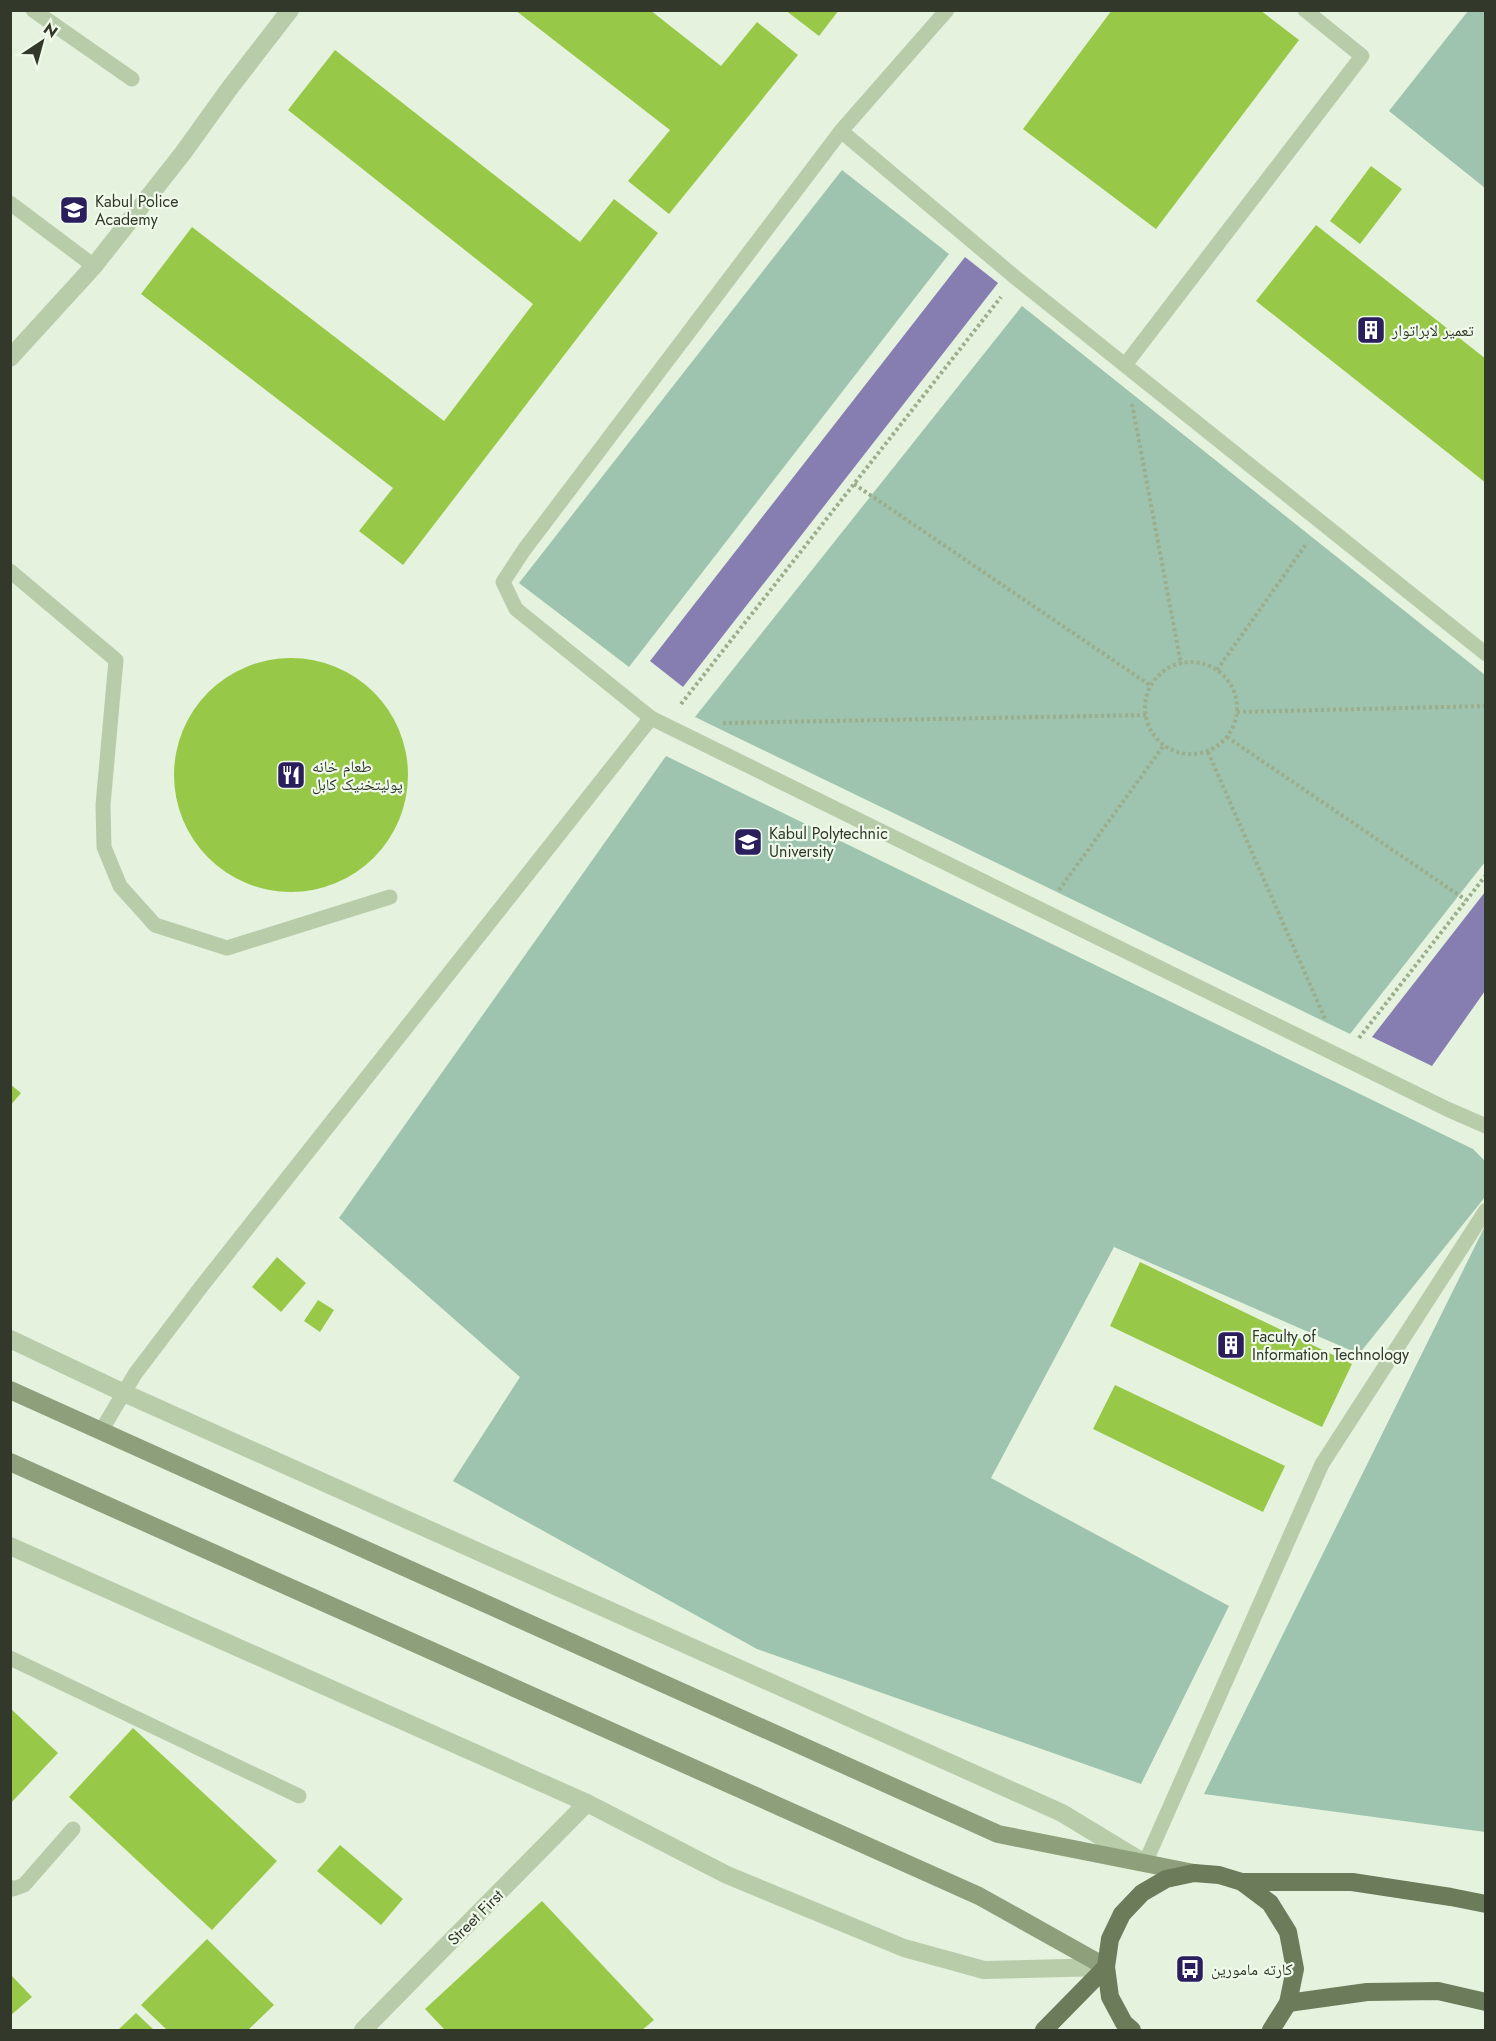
<svg xmlns="http://www.w3.org/2000/svg" width="1496" height="2041" font-family="Jost,'Noto Naskh Arabic',sans-serif">
<style>
.green{fill:#9ec3af}
.water{fill:#867db1}
.building{fill:#98c848}
.lines{fill:none;stroke-linecap:round;stroke-linejoin:round}
.path{stroke:#9bae8c;stroke-width:4;stroke-dasharray:3 3;stroke-linecap:butt}
.lane{stroke:#b8ccaa;stroke-width:15}
.street{stroke:#b8ccaa;stroke-width:18}
.secondary{stroke:#8da07b;stroke-width:18}
.primary{stroke:#6c7b5a;stroke-width:18}
.labels{text-anchor:middle;stroke-width:4.5;stroke-linejoin:round;paint-order:stroke}
.poi-label{font-size:16px;fill:#32392a;stroke:#f0faeb;text-anchor:start}
.street-label{font-size:16px;fill:#32392a;stroke:#f0faeb}
</style>
<rect width="100%" height="100%" fill="#e5f3de"/>
<g class="green">
<polygon points="1468,11 1485,11 1485,188 1389,111"/>
<polygon points="842,170 949,254 629,667 519,583"/>
<polygon points="1022,306 1485,675 1485,862 1350,1034 695,717"/>
<circle cx="293" cy="774" r="25"/>
<polygon points="666,756 1473,1149 1485,1161 1485,1197 1359,1354 1114,1247 991,1478 1229,1606 1141,1784 757,1649 453,1481 520,1377 339,1218"/>
<polygon points="1485,1226 1485,1832 1204,1794"/>
</g>
<g class="water">
<polygon points="965,257 998,283 683,687 650,661"/>
<polygon points="1485,892 1485,991 1432,1066 1372,1037"/>
</g>
<g class="building">
<polygon points="515,10 650,10 721,66 757,22 798,55 669,214 628,181 670,130"/>
<polygon points="785,10 839,10 819,36"/>
<polygon points="1112,10 1260,10 1299,40 1156,229 1023,129"/>
<polygon points="335,50 580,242 614,199 658,233 403,565 359,531 393,488 141,294 192,227 444,421 533,304 288,110"/>
<polygon points="1371,166 1402,189 1360,244 1330,221"/>
<polygon points="1316,225 1486,359 1486,483 1256,301"/>
<circle cx="291" cy="775" r="117"/>
<polygon points="10,1084 21,1093 10,1106"/>
<polygon points="277,1257 306,1283 281,1312 252,1287"/>
<polygon points="1140,1262 1352,1364 1322,1427 1110,1326"/>
<polygon points="318,1300 334,1310 320,1332 304,1321"/>
<polygon points="1115,1385 1285,1466 1263,1512 1093,1429"/>
<polygon points="10,1708 58,1753 10,1804"/>
<polygon points="133,1728 277,1861 212,1930 69,1797"/>
<polygon points="340,1845 403,1899 381,1925 317,1871"/>
<polygon points="542,1901 654,2020 642,2030 445,2030 425,2009"/>
<polygon points="207,1939 274,2005 248,2030 167,2030 141,2005"/>
<polygon points="10,1974 32,1997 10,2016"/>
<polygon points="136,2013 154,2030 118,2030"/>
</g>
<g class="lines">
<g class="path">
<polyline points="1132,404 1181,664"/>
<polyline points="854,484 1151,686"/>
<circle cx="1191" cy="708" r="46"/>
<polyline points="1217,670 1307,543"/>
<polyline points="681,704 1001,297"/>
<polyline points="1237,712 1486,706"/>
<polyline points="723,723 1146,715"/>
<polyline points="1227,737 1466,900"/>
<polyline points="1208,752 1326,1021"/>
<polyline points="1059,890 1164,745"/>
<polyline points="1359,1038 1486,875"/>
</g>
<g class="lane">
<polyline points="33,10 132,79"/>
<polyline points="841,131 1016,278 1486,654"/>
<polyline points="10,203 94,266"/>
<polyline points="1125,365 1362,56 1305,10"/>
<polyline points="10,571 116,660 103,805 104,847 120,886 155,925 227,948 390,897"/>
<polyline points="651,718 516,609 503,582 524,550 841,131 947,10"/>
<polyline points="101,1431 135,1374 201,1287 651,718 1447,1109 1486,1126"/>
<polyline points="10,1658 299,1796"/>
<polyline points="1145,1863 1322,1464 1486,1210"/>
<polyline points="10,1887 13,1889 24,1885 73,1829"/>
</g>
<g class="street">
<polyline points="10,358 94,266 183,153 229,89 290,10"/>
<polyline points="10,1339 124,1393 1062,1813 1141,1861"/>
<polyline points="10,1546 587,1803 727,1875 904,1948 984,1970 1106,1967"/>
<polyline points="363,2030 587,1803"/>
</g>
<g class="secondary">
<polyline points="10,1390 998,1834 1194,1873"/>
<polyline points="10,1462 979,1896 1106,1967"/>
</g>
<g class="primary">
<polyline points="1242,1882 1270,1903 1288,1932 1295,1969 1288,2003 1271,2030"/>
<polyline points="1288,2003 1367,1992 1438,1991 1486,2002"/>
<polyline points="1044,2030 1106,1967"/>
<polyline points="1132,2030 1124,2023 1110,1997 1106,1967 1110,1939 1122,1914 1142,1893 1166,1879 1194,1873 1219,1875 1242,1882 1352,1882 1451,1897 1486,1904"/>
</g>
</g>
<defs>
<g id="university-square" transform="scale(1.5)"><rect x="-9" y="-9" width="18" height="18" rx="4" fill="#2a1e5c" stroke="#f0faeb"/><path d="M0-5L7-2L0 1L-7-2ZM-4 1L0 2.5L4 1V4Q0 6-4 4Z" fill="#fff"/></g>
<g id="building-square" transform="scale(1.5)"><rect x="-9" y="-9" width="18" height="18" rx="4" fill="#2a1e5c" stroke="#f0faeb"/><path d="M-4-6H4V6H1V3H-1V6H-4ZM-2.5-4.3h1.7v1.8h-1.7ZM.8-4.3h1.7v1.8H.8ZM-2.5-1h1.7V.8h-1.7ZM.8-1h1.7V.8H.8Z" fill="#fff"/></g>
<g id="restaurant-square" transform="scale(1.5)"><rect x="-9" y="-9" width="18" height="18" rx="4" fill="#2a1e5c" stroke="#f0faeb"/><path d="M-5-6h1v4h1v-4h1v4h1v-4h1v5L-1.5 .5V6h-2V.5L-5-1ZM5-6V6H3V1.5H1.5Q1.5-4 5-6Z" fill="#fff"/></g>
<g id="bus-square" transform="scale(1.5)"><rect x="-9" y="-9" width="18" height="18" rx="4" fill="#2a1e5c" stroke="#f0faeb"/><path d="M-5-6H5V4H4V6H2V4H-2V6H-4V4H-5ZM-3.5-4V0h7V-4ZM-3.5 1.2v1.5H-2V1.2ZM2 1.2v1.5H3.5V1.2Z" fill="#fff"/></g>
</defs>
<g fill-rule="evenodd">
<use href="#university-square" x="74" y="210"/>
<use href="#building-square" x="1371" y="330"/>
<use href="#restaurant-square" x="291" y="775"/>
<use href="#university-square" x="748" y="842"/>
<use href="#building-square" x="1231" y="1345"/>
<use href="#bus-square" x="1190" y="1969"/>
</g>
<g class="labels">
<g class="poi-label">
<text x="95" y="207">Kabul Police<tspan x="95" dy="18">Academy</tspan></text>
<text x="1392" y="336">تعمیر لابراتوار</text>
<text x="312" y="772">طعام خانه<tspan x="312" dy="18">پولیتخنیک کابل</tspan></text>
<text x="769" y="839">Kabul Polytechnic<tspan x="769" dy="18">University</tspan></text>
<text x="1252" y="1342">Faculty of<tspan x="1252" dy="18">Information Technology</tspan></text>
<text x="1211" y="1975">کارته مامورین</text>
</g>
<g class="street-label">
<text transform="translate(475 1917) rotate(-45)" y="6">Street First</text>
</g>
</g>
<rect width="1496" height="2041" fill="none" stroke="#32392a" stroke-width="24"/>
<g transform="translate(42 42) rotate(36)" stroke="#f0faeb" stroke-width="4.5" paint-order="stroke">
<path d="M0-4.5L10 22L0 15L-10 22Z" fill="#32392a"/>
<text y="-9" font-size="16" font-weight="bold" text-anchor="middle" fill="#32392a">N</text>
</g>
</svg>
